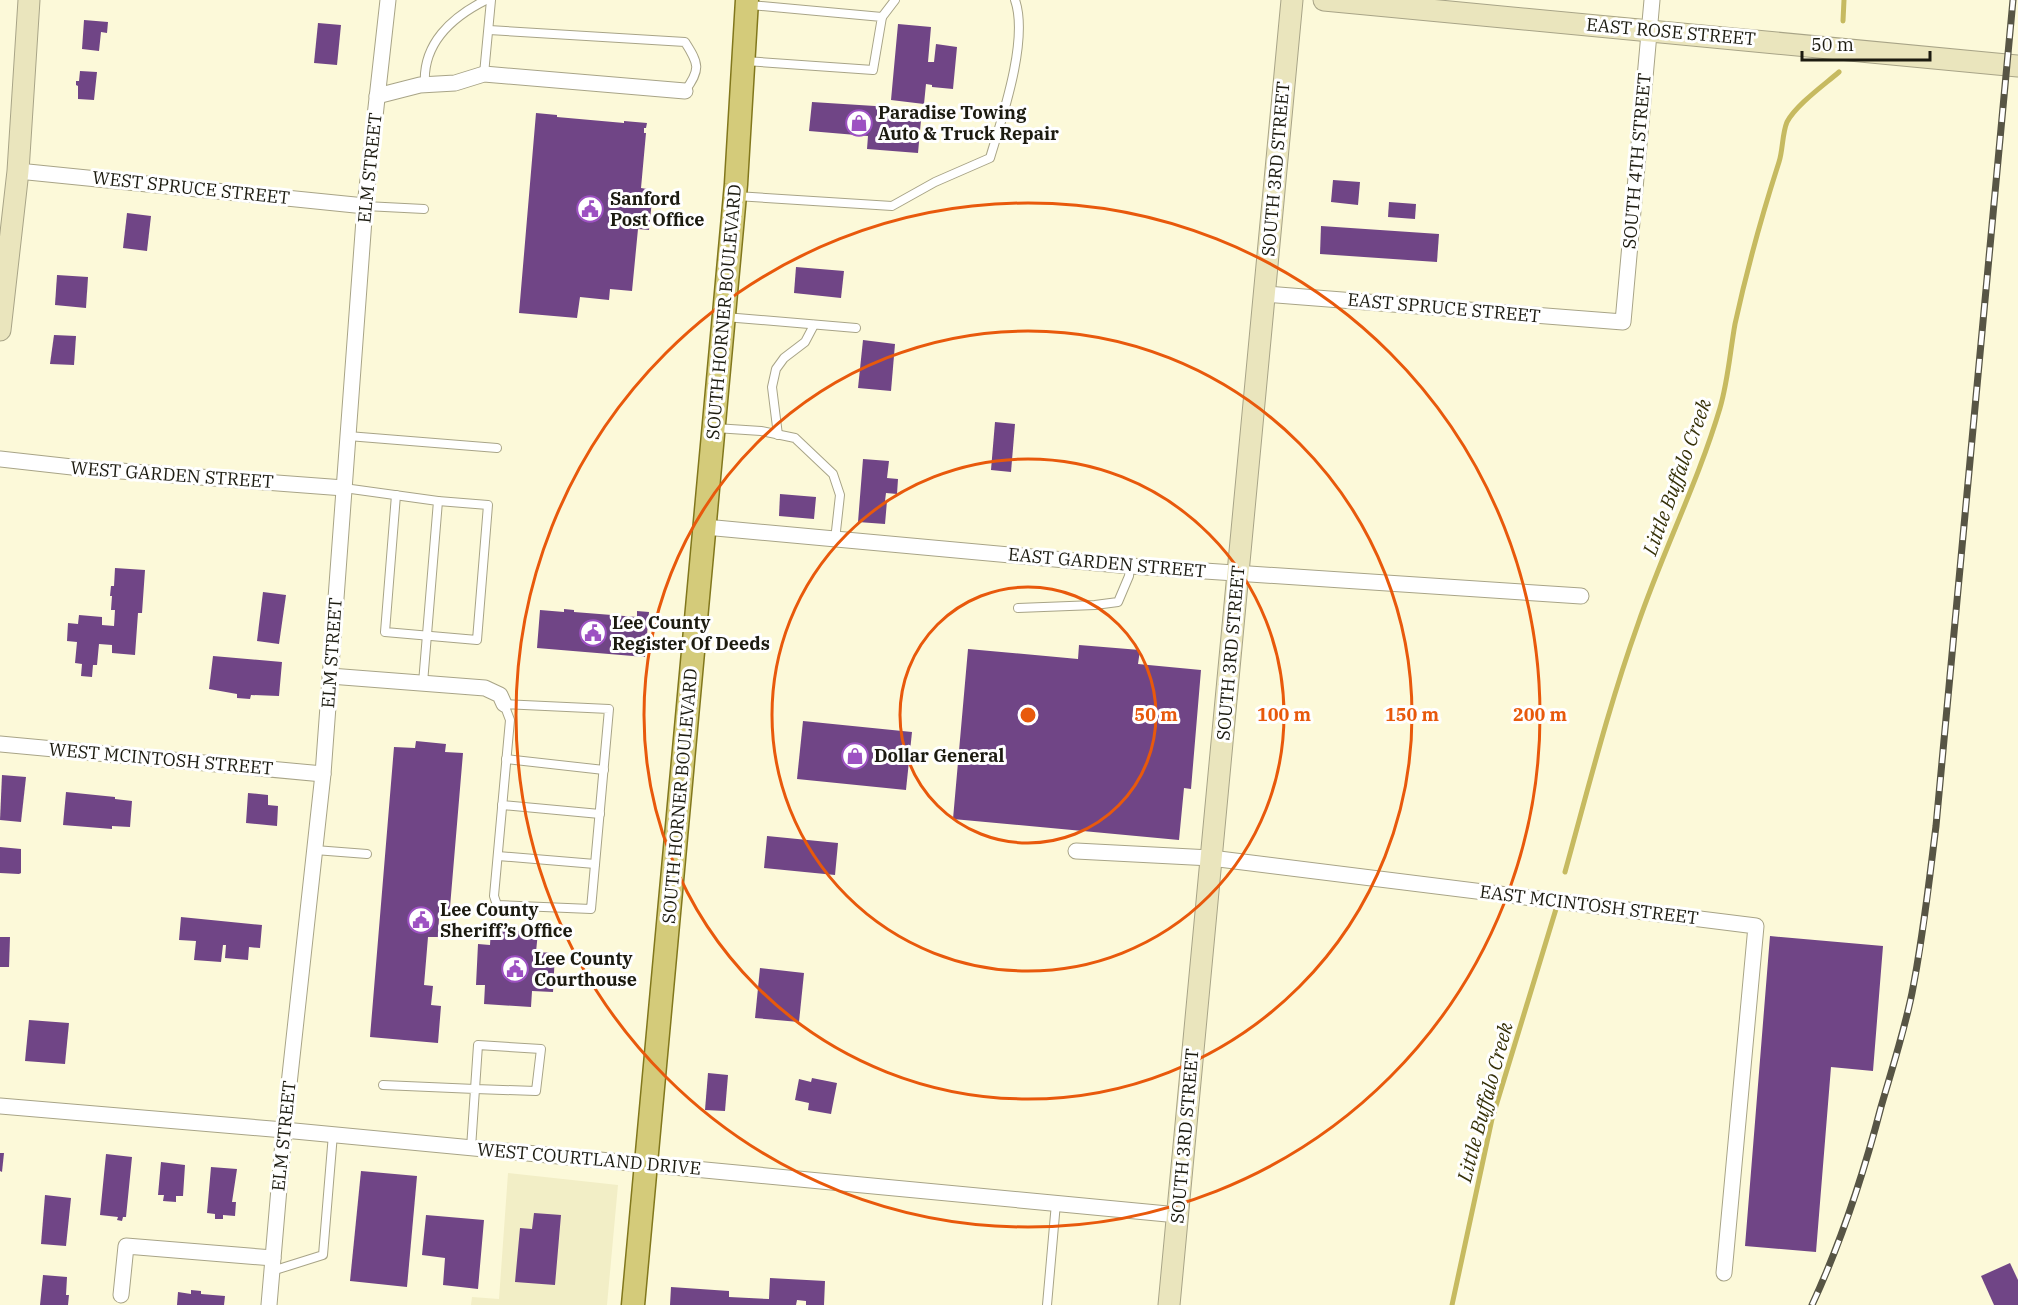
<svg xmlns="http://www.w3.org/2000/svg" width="2018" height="1305" font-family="'IBM Plex Serif',serif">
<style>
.built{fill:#f2eec6}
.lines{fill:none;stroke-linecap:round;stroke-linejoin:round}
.stream{stroke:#c6ba60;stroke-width:5}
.building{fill:#704586}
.lane-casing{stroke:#a8a487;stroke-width:10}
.street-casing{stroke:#a8a487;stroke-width:17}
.secondary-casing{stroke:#a8a487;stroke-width:23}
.primary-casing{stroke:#81771c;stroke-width:25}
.lane{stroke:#fff;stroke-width:8}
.street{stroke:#fff;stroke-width:15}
.secondary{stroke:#eae5bd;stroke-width:21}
.primary{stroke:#d4cb7a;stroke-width:22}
.rail-casing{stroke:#575545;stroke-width:7}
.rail{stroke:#fff;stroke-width:4.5;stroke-dasharray:14;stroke-linecap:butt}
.ring{fill:none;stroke:#e8590c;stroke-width:3}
.labels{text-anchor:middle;stroke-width:6;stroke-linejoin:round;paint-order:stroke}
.street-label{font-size:18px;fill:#1c1b10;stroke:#fff}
.poi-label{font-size:18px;font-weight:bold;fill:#1c1b10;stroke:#fff;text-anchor:start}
.water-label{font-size:20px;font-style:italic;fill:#363108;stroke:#fff}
.centre{fill:#e8590c;stroke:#fff;stroke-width:3}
.ring-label{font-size:18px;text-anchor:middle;font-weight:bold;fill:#e8590c;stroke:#fff;stroke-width:6;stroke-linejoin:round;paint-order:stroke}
</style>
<rect width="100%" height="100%" fill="#fcf9d9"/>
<polygon class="built" points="508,1173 618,1185 607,1305 471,1305 472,1297 499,1299"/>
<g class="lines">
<g class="stream">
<polyline points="1843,21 1844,0"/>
<path d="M1565 872C1588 789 1609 705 1638 624 1663 551 1698 482 1720 408 1728 381 1730 352 1735 324 1747 269 1762 215 1779 162 1783 150 1782 134 1787 122 1796 105 1824 85 1839 72"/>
<polyline points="1452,1305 1492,1119 1556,909"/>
</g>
</g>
<g class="building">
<polygon points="84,20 108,22 107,33 101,32 99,51 82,49"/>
<polygon points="318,23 341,25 337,65 314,63"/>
<polygon points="898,24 931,27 928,62 934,62 936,44 957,47 953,89 932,87 932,85 926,84 924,104 891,100"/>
<polygon points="80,71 97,72 94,100 78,99 78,86 76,85 76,81 79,81"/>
<polygon points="812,102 922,109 918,153 867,149 868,136 809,131"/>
<polygon points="536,113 557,115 557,117 624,123 624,121 647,123 646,128 644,128 644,133 646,133 641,188 653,190 649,230 638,229 632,291 610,289 609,300 580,297 577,318 519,313"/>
<polygon points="1333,180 1360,182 1358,205 1331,202"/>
<polygon points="1389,202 1416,204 1415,219 1388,217"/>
<polygon points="127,213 151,216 147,251 123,248"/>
<polygon points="1321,226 1439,234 1437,262 1320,254"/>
<polygon points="796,267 844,271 841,298 794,293"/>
<polygon points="57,275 88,277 86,308 55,305"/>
<polygon points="54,335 76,336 74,365 50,364"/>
<polygon points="863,340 895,344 891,391 858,388"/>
<polygon points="995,422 1015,424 1011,472 991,470"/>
<polygon points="863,459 889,461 887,478 898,479 897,494 886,493 885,501 887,501 885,524 858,522"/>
<polygon points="780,494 816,497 814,519 779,516"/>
<polygon points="115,568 145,570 142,613 138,613 135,655 112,653 112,645 99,644 97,665 93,665 92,677 81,676 82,664 75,663 77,642 67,641 68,623 78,624 79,615 102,617 102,625 114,626 115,610 111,610 112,596 110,596 111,586 114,586"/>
<polygon points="263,592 286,595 279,644 257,641"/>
<polygon points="564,609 574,610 574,612 637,617 637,611 649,612 645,657 537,648 540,610 564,612"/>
<polygon points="1079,645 1140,650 1138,664 1201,670 1191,789 1184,788 1179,840 953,819 968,649 1078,659"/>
<polygon points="213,656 282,662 279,696 251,695 250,699 237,698 237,694 209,689"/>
<polygon points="803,721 912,732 906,790 797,779"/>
<polygon points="416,741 446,744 445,752 463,753 449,919 439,918 438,937 428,937 424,985 433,986 431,1005 441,1006 438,1043 370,1037 394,747 415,748"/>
<polygon points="2,775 26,777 21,822 0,820"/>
<polygon points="66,792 115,797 115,799 132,801 130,827 112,826 112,829 63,825"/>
<polygon points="248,793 268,795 268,805 278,806 277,826 246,823"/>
<polygon points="767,836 838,843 835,875 764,868"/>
<polygon points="0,847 21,849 21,873 19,874 0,873"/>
<polygon points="181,917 262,925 260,948 249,947 248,960 225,958 226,945 223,945 221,962 194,960 196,941 179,940"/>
<polygon points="491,929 538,932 536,952 555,953 553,992 532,991 531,1007 484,1004 485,985 476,985 478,944 490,945"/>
<polygon points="1770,936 1883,946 1873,1071 1831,1067 1816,1252 1745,1246"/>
<polygon points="0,937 10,937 9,967 0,967"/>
<polygon points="760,968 804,973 799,1022 755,1018"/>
<polygon points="29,1020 69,1023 65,1064 25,1061"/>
<polygon points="708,1073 728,1075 725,1111 705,1110"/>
<polygon points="812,1078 837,1083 831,1114 808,1110 809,1103 795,1100 799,1079 811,1082"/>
<polygon points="0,1153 4,1153 2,1172 0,1171"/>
<polygon points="106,1154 132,1157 126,1217 123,1217 122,1221 117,1220 118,1217 100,1215"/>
<polygon points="161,1162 185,1165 183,1196 176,1196 176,1202 163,1201 164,1195 158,1195"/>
<polygon points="211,1167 237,1169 232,1202 236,1202 235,1216 223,1215 223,1219 215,1219 215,1214 207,1213"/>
<polygon points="361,1171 417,1176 407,1287 350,1281"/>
<polygon points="45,1195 71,1198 66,1246 41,1244"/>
<polygon points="534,1213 561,1215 555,1285 515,1282 520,1228 532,1229"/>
<polygon points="426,1215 484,1220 478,1289 443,1285 445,1258 422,1255"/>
<polygon points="2010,1263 2018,1280 2018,1305 1994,1305 1981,1276"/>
<polygon points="43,1275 67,1277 66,1295 69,1295 68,1305 40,1305"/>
<polygon points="770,1278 825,1281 824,1305 806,1305 806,1301 797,1300 796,1305 670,1305 671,1287 729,1291 729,1297 769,1299"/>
<polygon points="191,1290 201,1291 201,1294 225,1296 224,1305 177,1305 178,1292 191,1294"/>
</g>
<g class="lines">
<g class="lane-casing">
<g id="lane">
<polyline points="882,17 895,0"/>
<path d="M489 30 685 42C699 64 701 69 685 91"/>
<polyline points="745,61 873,70 882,17 750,5"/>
<polyline points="484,74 491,0"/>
<path d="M425 85C422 44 452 17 486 0"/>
<path d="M736 196 892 206 935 182 990 158C1002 118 1029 40 1015 0"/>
<polyline points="365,206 424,209"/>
<polyline points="725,317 856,328"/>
<polyline points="715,428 761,431 795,438 833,474 840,495 835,540"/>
<polyline points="778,435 772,387 776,369 784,358 805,342 814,325"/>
<polyline points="348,436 497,448"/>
<polyline points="344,488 438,501 423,683"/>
<polyline points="396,495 385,632 477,640 488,505 438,501"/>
<polyline points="1018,608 1095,605 1118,602 1129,576 1130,566"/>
<polygon points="504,704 609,709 591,909 497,905 494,896 510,720"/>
<polyline points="506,759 604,770"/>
<polyline points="502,805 600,814"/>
<polyline points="315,850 367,854"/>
<polyline points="498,856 595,864"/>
<polygon points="478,1045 541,1049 536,1091 475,1089"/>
<polyline points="383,1085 475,1089 471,1148"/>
<polyline points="272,1271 323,1255 333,1134"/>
<polyline points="1047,1305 1056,1203"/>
</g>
</g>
<g class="street-casing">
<g id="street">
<polyline points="377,96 420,85 455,83 484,74 685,91"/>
<polyline points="18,171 365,206"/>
<polyline points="1265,294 1623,322 1652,0"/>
<polyline points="0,459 81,468 344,488"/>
<polyline points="705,527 1130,566 1581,596"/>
<polyline points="330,676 485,688 500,695 504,704"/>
<polyline points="0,744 323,774"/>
<polyline points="1076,851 1211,858 1756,926 1724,1273"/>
<polyline points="0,1106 284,1130 1178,1215"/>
<polyline points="121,1295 126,1246 273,1258"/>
<polyline points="269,1305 284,1130 323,774 365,206 388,0"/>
</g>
</g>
<g class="secondary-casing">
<g id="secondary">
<polyline points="1324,0 2018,66"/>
<polyline points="0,330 18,171 29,0"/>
<polyline points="1169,1305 1292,0"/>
</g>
</g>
<g class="primary-casing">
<polyline id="primary" points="633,1305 736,184 747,0"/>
</g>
<use href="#lane" class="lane"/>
<use href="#street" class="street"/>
<use href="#secondary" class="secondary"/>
<use href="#primary" class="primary"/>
<g class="rail-casing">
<path id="rail" d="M1812 1305C1842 1240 1863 1176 1881 1107 1892 1069 1904 1032 1912 993 1923 938 1929 882 1936 826L2013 0"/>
</g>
<use href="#rail" class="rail"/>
</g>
<g class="ring">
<circle cx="1028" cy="715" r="128"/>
<circle cx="1028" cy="715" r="256"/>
<circle cx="1028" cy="715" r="384"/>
<circle cx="1028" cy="715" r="512"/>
</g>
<defs>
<g id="shop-ring" transform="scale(1.35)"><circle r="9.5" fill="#fff" stroke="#9d51c2" stroke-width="1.5"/><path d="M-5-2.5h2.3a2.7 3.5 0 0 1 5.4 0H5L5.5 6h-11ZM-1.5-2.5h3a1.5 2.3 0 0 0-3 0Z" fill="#9d51c2"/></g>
<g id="civic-ring" transform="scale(1.35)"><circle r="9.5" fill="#fff" stroke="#9d51c2" stroke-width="1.5"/><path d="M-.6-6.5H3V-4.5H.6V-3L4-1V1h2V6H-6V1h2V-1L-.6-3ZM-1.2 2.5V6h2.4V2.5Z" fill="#9d51c2"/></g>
</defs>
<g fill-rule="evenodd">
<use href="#shop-ring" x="859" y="123"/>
<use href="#civic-ring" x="590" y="209"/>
<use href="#civic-ring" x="593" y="633"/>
<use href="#shop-ring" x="855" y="756"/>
<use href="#civic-ring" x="421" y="920"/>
<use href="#civic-ring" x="515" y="969"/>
</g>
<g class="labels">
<g class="street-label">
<text transform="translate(1671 32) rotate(5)" y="6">EAST ROSE STREET</text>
<text transform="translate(1637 161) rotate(-85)" y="6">SOUTH 4TH STREET</text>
<text transform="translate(370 168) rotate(-84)" y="6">ELM STREET</text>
<text transform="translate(1276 169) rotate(-85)" y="6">SOUTH 3RD STREET</text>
<text transform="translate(191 188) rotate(6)" y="6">WEST SPRUCE STREET</text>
<text transform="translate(1444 308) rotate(5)" y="6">EAST SPRUCE STREET</text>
<text transform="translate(724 312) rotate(-85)" y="6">SOUTH HORNER BOULEVARD</text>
<text transform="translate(172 475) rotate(4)" y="6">WEST GARDEN STREET</text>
<text transform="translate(1107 563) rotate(5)" y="6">EAST GARDEN STREET</text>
<text transform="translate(332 653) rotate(-86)" y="6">ELM STREET</text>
<text transform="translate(1231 653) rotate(-85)" y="6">SOUTH 3RD STREET</text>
<text transform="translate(161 759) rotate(5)" y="6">WEST MCINTOSH STREET</text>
<text transform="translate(680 796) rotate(-85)" y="6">SOUTH HORNER BOULEVARD</text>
<text transform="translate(1589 905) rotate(7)" y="6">EAST MCINTOSH STREET</text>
<text transform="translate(284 1136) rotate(-84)" y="6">ELM STREET</text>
<text transform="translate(1185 1136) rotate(-85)" y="6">SOUTH 3RD STREET</text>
<text transform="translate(589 1159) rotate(5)" y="6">WEST COURTLAND DRIVE</text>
</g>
<g class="poi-label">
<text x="878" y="119">Paradise Towing<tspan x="878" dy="21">Auto &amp; Truck Repair</tspan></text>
<text x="610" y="205">Sanford<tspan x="610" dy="21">Post Office</tspan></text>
<text x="612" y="629">Lee County<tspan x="612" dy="21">Register Of Deeds</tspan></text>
<text x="874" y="762">Dollar General</text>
<text x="440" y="916">Lee County<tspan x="440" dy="21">Sheriff’s Office</tspan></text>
<text x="534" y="965">Lee County<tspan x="534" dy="21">Courthouse</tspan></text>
</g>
<g class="water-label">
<text transform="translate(1677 477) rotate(-70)" y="7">Little Buffalo Creek</text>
<text transform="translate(1485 1102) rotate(-75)" y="7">Little Buffalo Creek</text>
</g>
</g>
<circle cx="1028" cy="715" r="9" class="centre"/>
<g class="ring-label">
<text x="1156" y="721">50 m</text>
<text x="1284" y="721">100 m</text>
<text x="1412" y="721">150 m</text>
<text x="1540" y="721">200 m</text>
</g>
<path d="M1802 51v9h128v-9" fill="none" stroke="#1c1b10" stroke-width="3"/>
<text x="1811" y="51" font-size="18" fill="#1c1b10" stroke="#ffffff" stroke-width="4.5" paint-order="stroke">50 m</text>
</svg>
